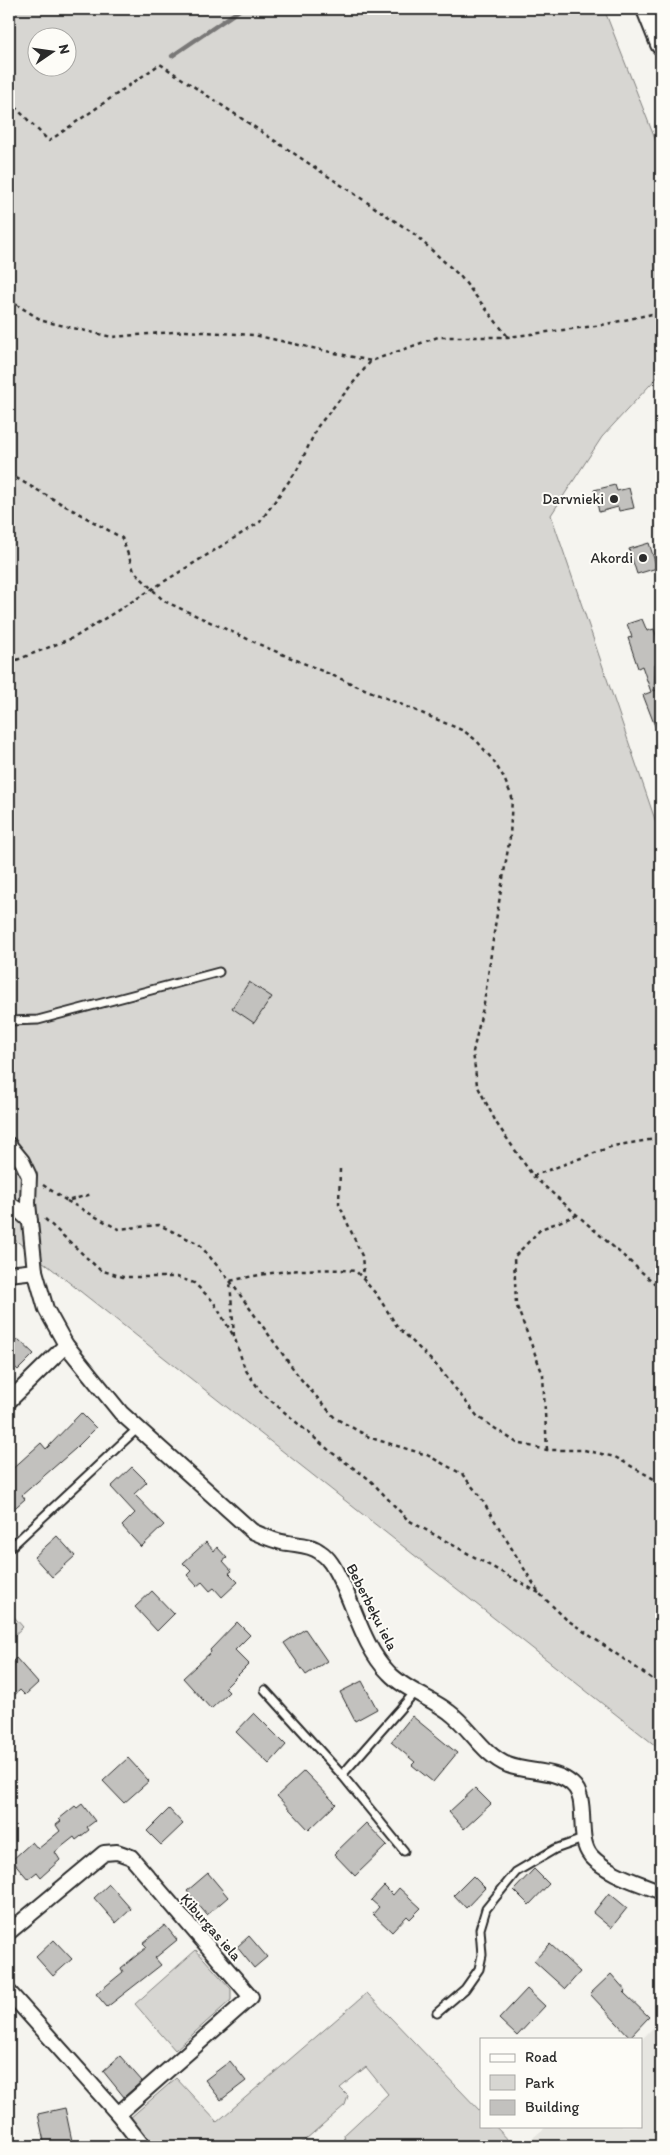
<svg xmlns="http://www.w3.org/2000/svg" width="670" height="2155" font-family="Itim,sans-serif">
<style>
.built{fill:#e6e5e0}
.green{fill:#d7d6d2;stroke:#81807e;fill-rule:evenodd}
.lines{fill:none;stroke-linecap:round;stroke-linejoin:round}
.stream{stroke:#797877;stroke-width:4.5}
.building{fill:#c2c1be;stroke:#2b2b2b}
.service-casing{stroke:#2b2b2b;stroke-width:11}
.minor-casing{stroke:#2b2b2b;stroke-width:18}
.secondary-casing{stroke:#2b2b2b;stroke-width:24}
.path{stroke:#2b2b2b;stroke-width:2.5;stroke-dasharray:4 4;stroke-linecap:butt}
.service{stroke:#fdfcf7;stroke-width:7}
.minor{stroke:#fdfcf7;stroke-width:14}
.secondary{stroke:#fdfcf7;stroke-width:20}
.poi-dot{fill:#2b2b2b;stroke:#fdfcf7;stroke-width:2}
.labels{text-anchor:middle;stroke-width:4;stroke-linejoin:round;paint-order:stroke}
.poi-label{font-size:15px;fill:#2b2b2b;stroke:#fdfcf7;text-anchor:end}
.street-label{font-size:15px;fill:#2b2b2b;stroke:#fdfcf7}
</style>
<rect width="100%" height="100%" fill="#f5f4ef"/>
<filter id="ink" filterUnits="userSpaceOnUse"><feTurbulence type="fractalNoise" baseFrequency=".02" numOctaves="2"/><feDisplacementMap in="SourceGraphic" scale="10" xChannelSelector="R" yChannelSelector="G"/><feConvolveMatrix kernelMatrix="1 2 1 2 8 2 1 2 1" color-interpolation-filters="sRGB"/></filter>
<g filter="url(#ink)">
<polygon class="built" points="661,2020 661,2146 523,2146 547,2126 641,2126 641,2040"/>
<g class="green">
<path d="M9 9H604L661 154V373L602 437 551 515 661 837V1750L9 1235ZM38 38H68V68H38Z"/>
<polygon points="9,1611 23,1627 9,1640"/>
<polygon points="196,1950 231,1989 231,2000 175,2050 135,2004"/>
<polygon points="367,1993 481,2112 481,2126 495,2126 514,2146 346,2146 344,2135 388,2094 366,2067 340,2088 348,2096 345,2105 298,2146 154,2146 130,2118 176,2078 217,2122"/>
</g>
<g class="lines">
<polyline class="stream" points="172,56 241,9"/>
</g>
<g class="building">
<polygon points="615,485 617,491 629,488 634,508 619,511 618,507 599,512 594,490"/>
<polygon points="649,543 657,568 637,574 629,549"/>
<polygon points="642,619 647,631 654,629 661,649 661,662 655,664 654,691 661,688 661,739 660,739 643,695 651,692 642,666 638,668 628,638 632,637 627,624"/>
<polygon points="249,982 272,997 254,1023 232,1008"/>
<polygon points="18,1339 34,1354 18,1370 9,1362 9,1349"/>
<polygon points="81,1413 96,1428 75,1449 22,1495 25,1499 9,1513 9,1472 41,1443 46,1449"/>
<polygon points="132,1467 147,1482 134,1494 164,1525 141,1547 122,1526 135,1513 111,1487"/>
<polygon points="57,1536 75,1556 52,1577 34,1557"/>
<polygon points="206,1542 214,1551 217,1547 227,1558 223,1561 232,1571 229,1573 238,1582 222,1597 214,1588 210,1591 202,1582 197,1586 187,1575 191,1571 183,1563"/>
<polygon points="152,1591 174,1614 157,1631 135,1607"/>
<polygon points="237,1622 250,1635 235,1650 249,1664 225,1688 229,1692 211,1709 183,1678 211,1652 210,1650"/>
<polygon points="305,1629 327,1661 306,1675 284,1643"/>
<polygon points="16,1658 38,1683 25,1695 20,1690 9,1700 9,1665"/>
<polygon points="362,1681 377,1709 355,1721 340,1692"/>
<polygon points="254,1713 286,1745 269,1764 236,1732"/>
<polygon points="412,1716 457,1753 433,1782 412,1765 415,1762 391,1742"/>
<polygon points="128,1758 149,1781 124,1803 103,1781"/>
<polygon points="304,1771 336,1804 309,1830 277,1796"/>
<polygon points="475,1788 491,1804 464,1829 449,1812"/>
<polygon points="82,1804 95,1821 87,1827 89,1830 76,1840 74,1837 55,1852 60,1860 41,1877 37,1872 28,1879 12,1860 32,1842 38,1849 60,1831 56,1825 61,1821 59,1819 75,1806 77,1808"/>
<polygon points="169,1809 183,1824 161,1845 147,1831"/>
<polygon points="366,1823 387,1845 355,1876 334,1854"/>
<polygon points="534,1869 549,1884 529,1905 514,1890"/>
<polygon points="208,1873 228,1897 207,1915 187,1891"/>
<polygon points="473,1876 485,1888 466,1908 454,1895"/>
<polygon points="109,1884 131,1909 116,1923 94,1898"/>
<polygon points="384,1886 393,1895 399,1888 421,1908 410,1919 407,1916 392,1932 373,1914 379,1907 371,1900"/>
<polygon points="609,1893 627,1908 611,1928 593,1913"/>
<polygon points="165,1925 177,1940 155,1958 161,1965 107,2007 96,1994 123,1972 121,1968 147,1947 143,1943"/>
<polygon points="249,1936 267,1957 254,1968 237,1947"/>
<polygon points="54,1940 72,1959 53,1976 36,1957"/>
<polygon points="550,1944 580,1972 565,1989 534,1961"/>
<polygon points="611,1974 626,1991 624,1993 649,2017 630,2037 590,1994"/>
<polygon points="527,1989 545,2006 517,2036 499,2019"/>
<polygon points="120,2056 142,2081 124,2097 103,2071"/>
<polygon points="230,2061 246,2081 221,2100 205,2080"/>
<polygon points="65,2108 72,2141 45,2146 38,2114"/>
</g>
<g class="lines">
<g class="service-casing">
<g id="service">
<polyline points="9,1021 38,1020 219,972"/>
<polyline points="11,1547 137,1429"/>
<polyline points="265,1690 342,1775 404,1851"/>
<polyline points="342,1775 415,1692"/>
<polyline points="437,2013 465,1989 479,1969 482,1955 480,1929 486,1909 516,1872 555,1849 583,1839"/>
</g>
</g>
<g class="minor-casing">
<g id="minor">
<path d="M9 1145 22 1161 29 1176 28 1203 35 1271 46 1309 66 1345 121 1413 252 1531C263 1536 276 1542 288 1543 299 1545 311 1545 320 1552 331 1559 336 1572 342 1583 356 1612 365 1649 389 1673 405 1690 431 1698 449 1712 471 1728 482 1754 508 1765 529 1773 555 1769 572 1784 590 1799 575 1837 591 1856 609 1875 638 1882 661 1892"/>
<polyline points="9,1204 17,1209 30,1221"/>
<polyline points="9,1274 35,1271"/>
<polyline points="9,1401 66,1345"/>
<polyline points="9,1932 104,1853 117,1852 131,1857 251,1997 118,2114"/>
<polyline points="9,1992 118,2114 143,2146"/>
</g>
</g>
<g class="secondary-casing">
<polyline id="secondary" points="647,9 661,44"/>
</g>
<g class="path">
<polyline points="9,101 49,141 160,64 413,233 460,276 508,337"/>
<polyline points="9,300 43,321 112,337 186,331 254,335 371,361"/>
<polyline points="9,474 122,538 134,571 164,601 263,646 464,731 477,741 492,759 503,776 512,797 510,837 495,926 484,1003 473,1052 477,1085 497,1124 533,1176 661,1289"/>
<polyline points="9,663 75,637 260,522 297,470 318,426 371,361 438,337 508,337 602,325 661,312"/>
<polyline points="340,1169 339,1204 362,1256 364,1278"/>
<polyline points="533,1176 613,1146 661,1138"/>
<polyline points="43,1185 67,1201 92,1194"/>
<polyline points="67,1201 118,1229 159,1225 199,1244 230,1281 300,1378 335,1418 371,1438 427,1455 462,1474 479,1495 539,1593 566,1619 661,1685"/>
<polyline points="45,1219 100,1270 123,1277 177,1277 194,1283 213,1301 233,1335"/>
<polyline points="547,1450 543,1375 516,1304 514,1257 541,1229 577,1215"/>
<path d="M539 1593 408 1520 369 1479 331 1452 261 1392 245 1369 234 1336 230 1281C272 1271 313 1267 356 1271L377 1295 397 1326 439 1368 478 1417 517 1443 547 1450H584L615 1457 661 1483"/>
</g>
<use href="#service" class="service"/>
<use href="#minor" class="minor"/>
<use href="#secondary" class="secondary"/>
</g>
</g>
<g class="poi-dot">
<circle cx="614" cy="499" r="5"/>
<circle cx="643" cy="558" r="5"/>
</g>
<g class="labels">
<g class="poi-label">
<text x="604" y="504">Darvnieki</text>
<text x="633" y="563">Akordi</text>
</g>
<g class="street-label">
<text transform="translate(372 1607) rotate(63)" y="5">Beberbeķu iela</text>
<text transform="translate(211 1927) rotate(49)" y="5">Ķiburgas iela</text>
</g>
</g>
<rect width="670" height="2155" fill="none" stroke="#fdfcf7" stroke-width="30"/>
<rect x="15" y="15" width="640" height="2125" fill="none" stroke="#2b2b2b" stroke-width="2" filter="url(#ink)"/>
<rect x="480" y="2038" width="162" height="90" fill="#fdfcf7" stroke="#a9a8a5"/>
<rect x="490" y="2054" width="25" height="8" fill="#fdfcf7" stroke="#a9a8a5"/>
<text x="525" y="2062" font-size="15" fill="#2b2b2b">Road</text>
<rect x="490" y="2075" width="25" height="15" fill="#d7d6d2" stroke="#a9a8a5"/>
<text x="525" y="2088" font-size="15" fill="#2b2b2b">Park</text>
<rect x="490" y="2100" width="25" height="15" fill="#c2c1be" stroke="#a9a8a5"/>
<text x="525" y="2112" font-size="15" fill="#2b2b2b">Building</text>
<g transform="translate(52 52) rotate(77)"><circle r="24" fill="#fdfcf7" stroke="#a9a8a5"/>
<path d="M0-4L9 19L0 12L-9 19Z" fill="#2b2b2b"/>
<text y="-8" font-size="14" font-weight="bold" text-anchor="middle" fill="#2b2b2b">N</text>
</g>
</svg>
